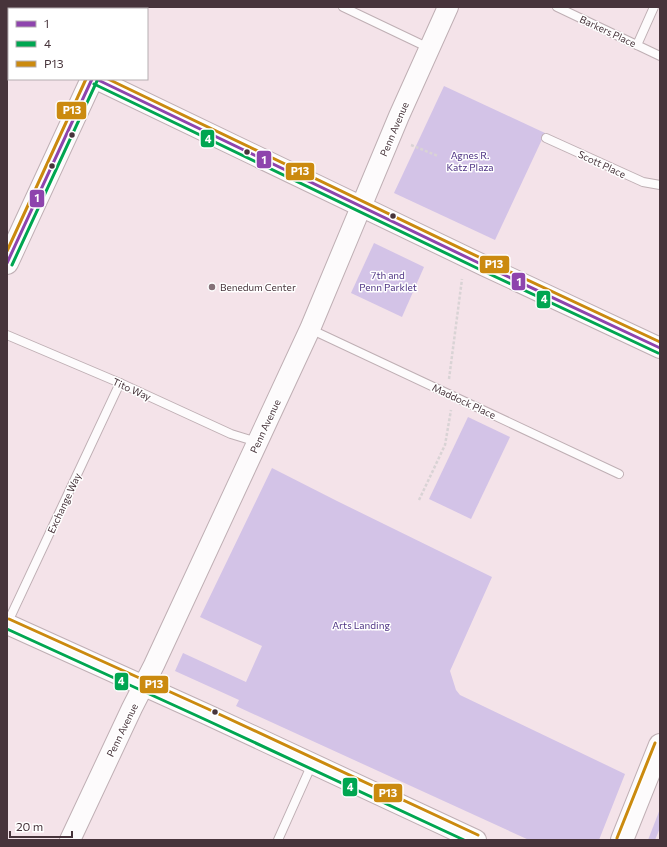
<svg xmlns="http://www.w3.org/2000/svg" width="667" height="847" font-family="Commissioner,sans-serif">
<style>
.green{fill:#d3c3e7}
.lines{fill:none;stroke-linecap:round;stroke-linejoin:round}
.service-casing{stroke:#bfafb4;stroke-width:10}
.tertiary-casing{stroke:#bfafb4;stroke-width:22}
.primary-casing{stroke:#bfafb4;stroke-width:24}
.path{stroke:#d9d3d5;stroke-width:2.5;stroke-dasharray:3 2;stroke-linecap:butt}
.service{stroke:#fdfbfc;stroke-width:8}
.tertiary{stroke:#fdfbfc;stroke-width:20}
.primary{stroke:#fdfbfc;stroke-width:22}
.bus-1-casing{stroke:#fff;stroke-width:6}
.bus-2-casing{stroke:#fff;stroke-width:6}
.bus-3-casing{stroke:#fff;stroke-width:6}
.bus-1{stroke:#8e44ad;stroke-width:3}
.bus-2{stroke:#00a651;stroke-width:3}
.bus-3{stroke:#cb8a0f;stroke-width:3}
.bus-dot{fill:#47343b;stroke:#fff;stroke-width:1.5}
.poi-dot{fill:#847178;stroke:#fff;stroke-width:1.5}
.labels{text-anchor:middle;stroke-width:3;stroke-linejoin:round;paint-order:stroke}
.street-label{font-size:10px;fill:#47343b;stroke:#fff}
.park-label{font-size:10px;fill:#4d3283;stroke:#fff}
.poi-label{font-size:10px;fill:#47343b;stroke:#fff;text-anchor:start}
.line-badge{stroke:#fff;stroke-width:1.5}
.badge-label{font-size:11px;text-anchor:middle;font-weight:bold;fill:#fff}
</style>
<rect width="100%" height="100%" fill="#f4e3e9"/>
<g class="green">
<polygon points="444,86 545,133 495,240 394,193"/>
<polygon points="374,243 424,267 402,317 351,293"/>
<polygon points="468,417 510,437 471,519 429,499"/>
<polygon points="272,468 337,501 492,577 450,671 456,690 460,695 625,774 599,840 529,840 236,706 239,700 175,671 183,653 246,682 262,646 200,617"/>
<polygon points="660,809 660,828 655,840 648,840"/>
</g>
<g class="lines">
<g class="service-casing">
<g id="service">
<polyline points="343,7 429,48"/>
<polyline points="557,7 660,56"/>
<polyline points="637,45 654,7"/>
<polyline points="546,138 643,182 660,185"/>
<polyline points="310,329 619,474"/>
<polyline points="7,335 120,383 231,434 257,442"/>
<polyline points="7,624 120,383"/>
<polyline points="278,840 312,764"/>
</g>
</g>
<g class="tertiary-casing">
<g id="tertiary">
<polyline points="7,62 9,61"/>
<polyline points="96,79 485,266 660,348"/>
<polyline points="7,624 206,714 476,840"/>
<polyline points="70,840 132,708 154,665 310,329 399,116 448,7"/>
</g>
</g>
<g class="primary-casing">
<g id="primary">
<polyline points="125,9 126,7"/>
<polyline points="7,263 92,79"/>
<polyline points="622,840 660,745"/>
</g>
</g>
<g class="path">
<polyline points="411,145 438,156"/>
<polyline points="449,379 462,279"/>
<polyline points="419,500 445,445 451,410"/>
</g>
<use href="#service" class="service"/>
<use href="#tertiary" class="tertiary"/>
<use href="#primary" class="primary"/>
<g class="bus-1-casing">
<g id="bus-1">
<polyline points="96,79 485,266 660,348"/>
<polyline points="7,263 92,79"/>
</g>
</g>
<g class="bus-2-casing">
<g id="bus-2">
<polyline points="94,84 483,271 658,353"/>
<polyline points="12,265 97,81"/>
<polyline points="7,629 204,719 464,840"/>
</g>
</g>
<g class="bus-3-casing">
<g id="bus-3">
<polyline points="108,79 487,261 660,342"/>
<polyline points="7,251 86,79"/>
<polyline points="9,619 208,709 478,835"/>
<polyline points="617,838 655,743"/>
</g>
</g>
<use href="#bus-1" class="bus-1"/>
<use href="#bus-2" class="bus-2"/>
<use href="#bus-3" class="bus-3"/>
</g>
<g class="bus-dot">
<circle cx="72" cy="135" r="3.5"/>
<circle cx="247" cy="152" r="3.5"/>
<circle cx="52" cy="166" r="3.5"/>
<circle cx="393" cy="216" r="3.5"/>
<circle cx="215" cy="712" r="3.5"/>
</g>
<circle class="poi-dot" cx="212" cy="287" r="4"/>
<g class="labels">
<g class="street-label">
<text transform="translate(608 31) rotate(25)" y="4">Barkers Place</text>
<text transform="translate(394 129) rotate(-67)" y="4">Penn Avenue</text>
<text transform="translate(602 164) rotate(25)" y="4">Scott Place</text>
<text transform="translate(132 389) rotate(24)" y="4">Tito Way</text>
<text transform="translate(464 401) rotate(25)" y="4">Maddock Place</text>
<text transform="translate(265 426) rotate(-65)" y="4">Penn Avenue</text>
<text transform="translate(64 503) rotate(-65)" y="4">Exchange Way</text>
<text transform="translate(122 730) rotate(-64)" y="4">Penn Avenue</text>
</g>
<g class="park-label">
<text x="470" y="159">Agnes R.<tspan x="470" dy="12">Katz Plaza</tspan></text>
<text x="388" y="279">7th and<tspan x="388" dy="12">Penn Parklet</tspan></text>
<text x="361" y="629">Arts Landing</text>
</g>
<g class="poi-label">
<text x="220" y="291">Benedum Center</text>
</g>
</g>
<g class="line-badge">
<rect x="56" y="101" width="31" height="19" rx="4" fill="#cb8a0f"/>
<rect x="200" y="129" width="15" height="19" rx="4" fill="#00a651"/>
<rect x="256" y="150" width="16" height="19" rx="4" fill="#8e44ad"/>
<rect x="285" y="162" width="30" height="19" rx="4" fill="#cb8a0f"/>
<rect x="29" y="189" width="16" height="19" rx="4" fill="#8e44ad"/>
<rect x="479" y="255" width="31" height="19" rx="4" fill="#cb8a0f"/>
<rect x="511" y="272" width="15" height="19" rx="4" fill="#8e44ad"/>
<rect x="536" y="290" width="15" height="19" rx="4" fill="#00a651"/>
<rect x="114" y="672" width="15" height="19" rx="4" fill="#00a651"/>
<rect x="139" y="675" width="30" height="19" rx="4" fill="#cb8a0f"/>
<rect x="342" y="777" width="16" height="20" rx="4" fill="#00a651"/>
<rect x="373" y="783" width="30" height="20" rx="4" fill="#cb8a0f"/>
</g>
<g class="badge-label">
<text x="72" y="114">P13</text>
<text x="208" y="143">4</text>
<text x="264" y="164">1</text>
<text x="300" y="175">P13</text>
<text x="37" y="202">1</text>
<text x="494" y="268">P13</text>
<text x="519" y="286">1</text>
<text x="544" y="303">4</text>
<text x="121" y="685">4</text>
<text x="154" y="688">P13</text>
<text x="350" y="791">4</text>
<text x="388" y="797">P13</text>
</g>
<rect width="667" height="847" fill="none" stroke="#47343b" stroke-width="16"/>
<rect x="8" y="8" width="140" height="72" fill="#ffffff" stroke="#b5aeb1"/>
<rect x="16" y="21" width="20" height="6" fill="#8e44ad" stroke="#b5aeb1"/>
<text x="44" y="28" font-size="12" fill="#47343b">1</text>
<rect x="16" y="41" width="20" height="6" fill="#00a651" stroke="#b5aeb1"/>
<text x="44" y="48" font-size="12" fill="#47343b">4</text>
<rect x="16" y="61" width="20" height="6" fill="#cb8a0f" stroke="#b5aeb1"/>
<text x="44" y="68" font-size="12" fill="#47343b">P13</text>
<path d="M10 831v6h62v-6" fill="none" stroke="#47343b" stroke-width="2"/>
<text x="16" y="831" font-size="12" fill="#47343b" stroke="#ffffff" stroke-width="3" paint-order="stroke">20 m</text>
</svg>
